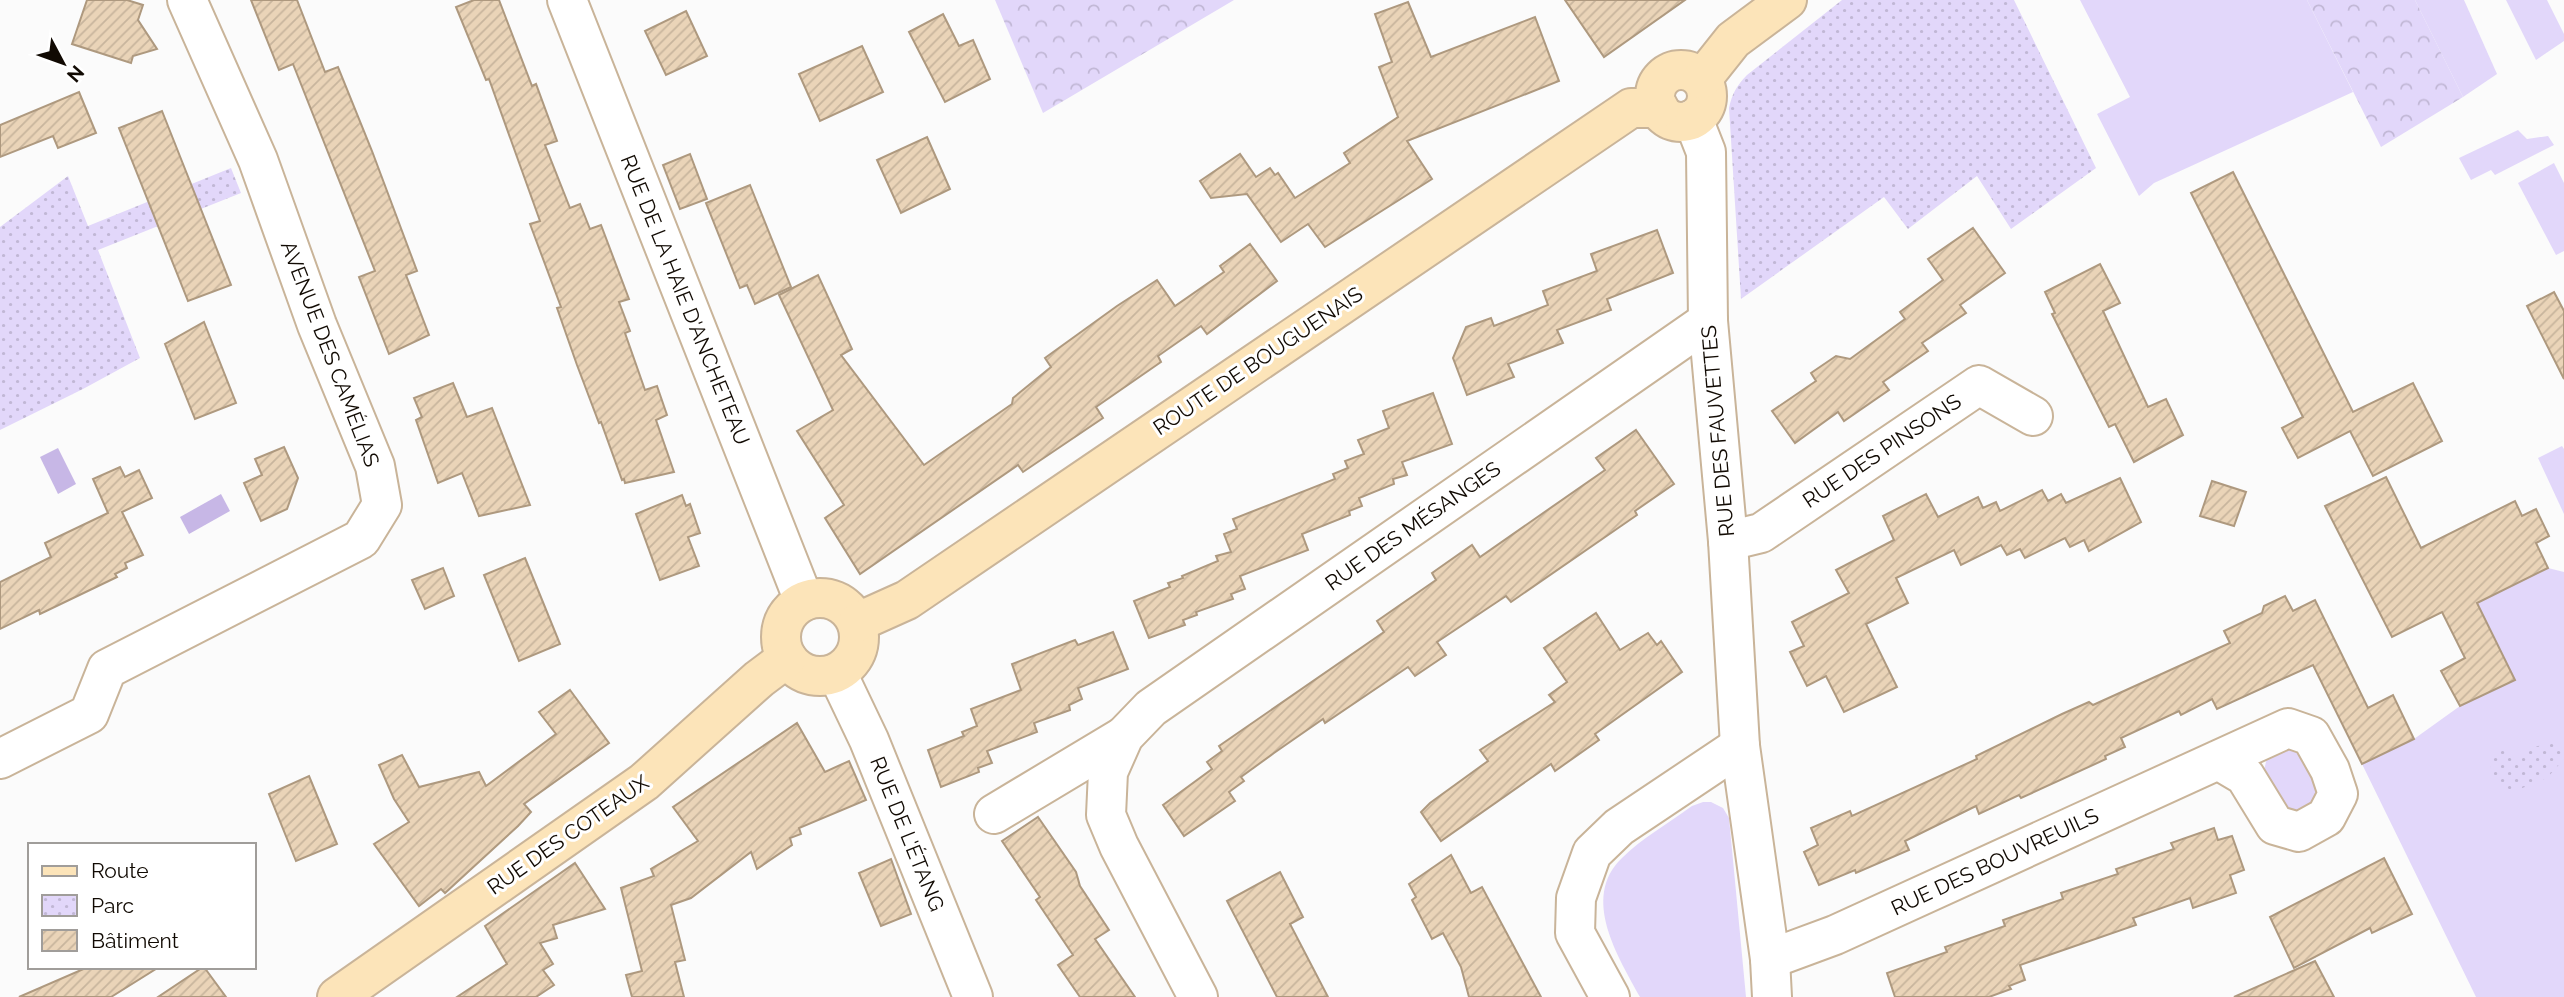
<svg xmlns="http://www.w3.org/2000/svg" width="2564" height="997" font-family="Raleway,sans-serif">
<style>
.grass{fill:#e2d7fa}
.forest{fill:url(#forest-crowns)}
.park{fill:url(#park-dots)}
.water{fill:#c7b7e6}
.building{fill:url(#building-hatch);stroke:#ae997f;stroke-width:2}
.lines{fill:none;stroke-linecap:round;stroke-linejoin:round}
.street-casing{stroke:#c9b499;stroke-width:42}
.secondary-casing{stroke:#c9b499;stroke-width:42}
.street{stroke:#fff;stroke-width:38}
.secondary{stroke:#fce4b9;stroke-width:38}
.labels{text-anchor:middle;stroke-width:6;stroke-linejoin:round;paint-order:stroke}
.street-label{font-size:21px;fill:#110a03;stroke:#fff}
</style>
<defs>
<pattern id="forest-crowns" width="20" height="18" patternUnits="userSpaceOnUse" patternTransform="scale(1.75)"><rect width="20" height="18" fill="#e2d7fa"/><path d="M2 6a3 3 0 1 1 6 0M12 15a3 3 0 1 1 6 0" fill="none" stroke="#c1b7d5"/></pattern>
<pattern id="park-dots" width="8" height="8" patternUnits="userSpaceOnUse" patternTransform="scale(1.75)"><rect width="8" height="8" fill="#e2d7fa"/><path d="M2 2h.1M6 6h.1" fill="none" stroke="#c1b7d5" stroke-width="1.8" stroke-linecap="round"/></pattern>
<pattern id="building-hatch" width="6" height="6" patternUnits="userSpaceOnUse" patternTransform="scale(1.75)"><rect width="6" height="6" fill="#ead4b8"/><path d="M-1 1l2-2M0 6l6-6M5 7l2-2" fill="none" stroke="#c8b59d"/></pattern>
</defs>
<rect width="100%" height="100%" fill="#fbfbfb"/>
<g class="grass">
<polygon points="2080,0 2307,0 2353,92 2154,183 2139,196 2097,114 2130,97"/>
<polygon points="2415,0 2464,0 2497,74 2463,97"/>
<polygon points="2506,0 2547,0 2564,34 2564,41 2536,60"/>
<polygon points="2518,130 2527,139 2548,136 2554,145 2495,175 2491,170 2471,180 2459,158"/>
<polygon points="2554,163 2564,183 2564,251 2556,255 2518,183"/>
<polygon points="2562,446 2564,449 2564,514 2538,458"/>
<polygon points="2548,568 2564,572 2564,997 2476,997 2362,764 2414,739 2460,706 2515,680 2477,603"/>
<polygon points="2282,747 2301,753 2315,776 2316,799 2301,812 2287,813 2263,774 2267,758"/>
<path d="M1711 802 1723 808 1729 818 1746 997H1640C1619 958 1580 898 1622 858 1642 838 1669 823 1692 806L1703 802Z"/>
</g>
<g class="forest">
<polygon points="995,0 1234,0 1043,113"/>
<polygon points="2307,0 2415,0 2463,97 2381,147"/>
</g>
<g class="park">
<path d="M1842 0H2014L2096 168 2011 229 1977 176 1908 229 1884 197 1741 299 1729 108C1732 94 1737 85 1747 75Z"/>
<polygon points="231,168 241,193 98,250 140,358 83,389 0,430 0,227 68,176 88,226"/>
<polygon points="2562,740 2564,759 2547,778 2515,791 2497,785 2490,770 2493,754 2502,748 2516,756 2530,748"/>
</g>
<g class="water">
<polygon points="58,448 76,484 58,494 40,457"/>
<polygon points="221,494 230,511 189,534 180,517"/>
</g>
<g class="building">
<polygon points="87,0 127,0 143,5 138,20 157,49 133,56 131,63 72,44"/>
<polygon points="251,0 297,0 325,72 338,67 372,151 417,271 406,275 429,335 389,354 359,277 375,271 293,64 279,70"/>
<polygon points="474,0 499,0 532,86 536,84 557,141 545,145 570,208 580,204 590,229 601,225 629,299 619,302 630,331 625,333 645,390 657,386 667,415 656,420 674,472 625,483 624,479 622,480 601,422 599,423 577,365 557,308 561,307 530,224 540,221 489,79 486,80 456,7"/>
<polygon points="1565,0 1685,0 1604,57"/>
<polygon points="1408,2 1431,57 1535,17 1559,81 1407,141 1432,179 1325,247 1308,224 1281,242 1247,194 1211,198 1200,181 1240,154 1256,177 1270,168 1275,175 1278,173 1295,198 1350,163 1344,153 1398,117 1379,67 1392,62 1375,14"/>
<polygon points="686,11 707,56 666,75 645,31"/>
<polygon points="943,14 959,46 973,40 990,79 945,102 909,32"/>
<polygon points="862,46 883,92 820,121 799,74"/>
<polygon points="79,92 96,133 58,148 53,136 0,157 0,125"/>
<polygon points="162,111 231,285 188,301 119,128"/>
<polygon points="927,137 950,189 901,213 877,160"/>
<polygon points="690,154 707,199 680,209 663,165"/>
<polygon points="2233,172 2353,412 2413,383 2442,441 2373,476 2350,431 2298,458 2282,428 2303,417 2191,193"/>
<polygon points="750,185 791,287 755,304 747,285 740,288 706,203"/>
<polygon points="1973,228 2005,273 1960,305 1966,313 1922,343 1928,351 1883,382 1889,390 1844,421 1838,412 1795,443 1772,411 1816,381 1811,373 1836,356 1850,359 1905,319 1900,312 1943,280 1928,259"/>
<polygon points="1657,230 1673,273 1607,299 1611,310 1557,330 1563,343 1508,364 1514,377 1467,395 1453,358 1466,327 1491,318 1494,326 1548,305 1543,291 1597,271 1591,254"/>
<polygon points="1250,244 1277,281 1207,334 1201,326 1158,356 1161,362 1096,407 1103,418 1023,472 1018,465 860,574 825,518 844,505 797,431 833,410 779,295 818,275 852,349 841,355 924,465 1012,404 1013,398 1051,367 1045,358 1117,306 1157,280 1175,306 1224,272 1220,266"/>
<polygon points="2100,264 2120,303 2103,311 2148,407 2166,399 2183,435 2134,462 2115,424 2109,427 2061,332 2052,314 2055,313 2045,292"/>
<polygon points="2554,292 2564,311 2564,379 2527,306"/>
<polygon points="204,322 236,403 195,419 165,344"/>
<polygon points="453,383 467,417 492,408 530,505 479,516 462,473 438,483 416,420 422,417 414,398"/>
<polygon points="1433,393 1452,444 1402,462 1407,475 1393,479 1394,484 1359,498 1362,506 1349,511 1350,515 1302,534 1308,550 1240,576 1245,589 1231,594 1233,599 1196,612 1197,615 1183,620 1185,625 1149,638 1134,601 1170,587 1168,583 1183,578 1182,576 1218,561 1216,556 1231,552 1224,534 1237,529 1233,519 1335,479 1333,474 1348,468 1345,461 1364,454 1358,440 1389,428 1383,411"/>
<polygon points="1636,430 1674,484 1635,511 1637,515 1511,602 1506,596 1437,642 1446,655 1415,676 1408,667 1325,723 1323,719 1274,753 1241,777 1244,781 1229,792 1235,801 1184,836 1163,805 1212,769 1207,762 1222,751 1219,746 1384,632 1377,621 1436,580 1432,573 1472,545 1480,557 1605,470 1596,458"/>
<polygon points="284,447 298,478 287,509 261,521 244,483 262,475 255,459"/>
<polygon points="120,467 125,477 139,470 152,498 122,512 143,555 125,563 127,568 115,574 117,577 40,614 39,610 0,629 0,582 51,557 45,543 108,513 93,479"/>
<polygon points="2386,477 2421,548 2515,501 2522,516 2536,509 2549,536 2536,543 2548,568 2477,603 2515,680 2460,706 2441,671 2465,658 2442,612 2392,637 2325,506"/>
<polygon points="2120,478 2141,522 2089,551 2084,540 2070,547 2065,538 2025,558 2020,549 2007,555 2001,545 1961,565 1954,550 1896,578 1908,603 1866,624 1897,687 1844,712 1826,676 1807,686 1790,652 1804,646 1792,622 1849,593 1836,570 1894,540 1883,516 1926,494 1938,517 1978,497 1983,508 1996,502 2000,511 2042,490 2048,501 2061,494 2066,503"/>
<polygon points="2212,481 2246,492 2234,526 2200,516"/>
<polygon points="682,495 686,506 690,504 700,533 688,537 699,566 660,580 636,514"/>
<polygon points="525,558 560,644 519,661 484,575"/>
<polygon points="443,568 454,596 425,609 412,580"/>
<polygon points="2285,596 2293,611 2315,600 2368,708 2393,695 2414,739 2362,764 2313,665 2217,709 2212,699 2181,715 2179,711 2121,738 2125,747 2105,756 2106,759 2021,798 2019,795 1979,814 1976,806 1905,841 1909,850 1856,873 1855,870 1819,885 1804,852 1818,845 1811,828 1850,811 1852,816 1977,759 1976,756 2062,714 2089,702 2093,705 2230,643 2224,631 2262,613 2264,606"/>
<polygon points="1596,613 1620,650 1648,633 1657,645 1661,641 1682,672 1595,734 1599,740 1555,771 1551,764 1441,841 1421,812 1430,803 1488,761 1480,750 1555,702 1549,695 1567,682 1544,648"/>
<polygon points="1113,632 1128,669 1078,688 1082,699 1069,705 1070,710 1034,723 1037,732 987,751 992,763 978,768 979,772 941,787 928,750 964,736 962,732 977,726 971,709 1021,690 1012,664 1075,640 1078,645"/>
<polygon points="570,690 609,743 524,804 531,812 518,826 445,893 441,889 419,906 374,844 409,822 394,799 379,765 402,755 419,787 479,772 486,786 556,734 539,712"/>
<polygon points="797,723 825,772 849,761 866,800 799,828 801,834 790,838 792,845 757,869 751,852 691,898 671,905 685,960 675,962 684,997 632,997 626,975 642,971 621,888 654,876 651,869 698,841 673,807"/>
<polygon points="309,776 337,844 296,861 269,794"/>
<polygon points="1038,817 1076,872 1080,886 1109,930 1095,939 1135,997 1080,997 1058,965 1073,955 1036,900 1040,897 1002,841"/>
<polygon points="2214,828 2218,840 2232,836 2244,870 2230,875 2236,893 2193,908 2190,898 2133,918 2136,925 2020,965 2025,980 2009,986 2011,989 1989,997 1895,997 1887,973 1947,952 1945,947 2005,926 2003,920 2063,899 2061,893 2118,874 2116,869 2174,849 2171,843"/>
<polygon points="1451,855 1471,893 1482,887 1541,997 1469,997 1461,967 1443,933 1432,939 1412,900 1416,897 1409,884"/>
<polygon points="2384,858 2412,914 2372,933 2370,928 2294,968 2270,917"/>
<polygon points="891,859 911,914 881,926 859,873"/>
<polygon points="575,863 605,909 553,925 557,938 540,943 553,964 543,970 554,985 536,997 457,997 507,964 485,926"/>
<polygon points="1280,872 1303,917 1290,924 1328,997 1277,997 1227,901"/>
<polygon points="2315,961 2334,997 2234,997"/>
<polygon points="88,967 159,967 111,997 19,997"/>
<polygon points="204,967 226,997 158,997 203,967"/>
</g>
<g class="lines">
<g class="street-casing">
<g id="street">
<polyline points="567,0 804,601"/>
<polyline points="1693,119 1706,152 1708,321 1728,541 1740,746 1770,959 1772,997"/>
<polyline points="1728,541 1761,533 1979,385 2033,416"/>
<polyline points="837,673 869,740 973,997"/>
<polyline points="0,759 89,714 107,669 361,539 382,505 375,466 317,325 258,160 187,0"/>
<polyline points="994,814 1124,736"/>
<polyline points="1770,959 1835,935 2288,728 2311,736 2330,770 2338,794 2326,817 2299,832 2275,825 2245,776 2218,760"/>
<polyline points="1198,997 1119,846 1106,815 1108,772 1124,736 1151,708 1708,321"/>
<polyline points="1610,997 1575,933 1576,898 1592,853 1619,827 1740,746"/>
</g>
</g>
<g class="secondary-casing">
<g id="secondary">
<circle cx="1681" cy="96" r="26"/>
<polyline points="1702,79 1733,40 1787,0"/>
<circle cx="820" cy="637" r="39"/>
<polyline points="858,622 907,600 1631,108 1659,108"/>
<polyline points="337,997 644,782 759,679 787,658"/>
</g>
</g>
<use href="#street" class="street"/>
<use href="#secondary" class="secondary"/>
</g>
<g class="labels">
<g class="street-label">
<text transform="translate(685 300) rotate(68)" y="7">RUE DE LA HAIE D'ANCHETEAU</text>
<text transform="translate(330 354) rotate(69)" y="7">AVENUE DES CAMÉLIAS</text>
<text transform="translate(1258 361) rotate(-34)" y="7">ROUTE DE BOUGUENAIS</text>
<text transform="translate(1718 431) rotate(-95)" y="7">RUE DES FAUVETTES</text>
<text transform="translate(1882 451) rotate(-34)" y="7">RUE DES PINSONS</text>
<text transform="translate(1413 526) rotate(-35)" y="7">RUE DES MÉSANGES</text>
<text transform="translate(907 834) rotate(68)" y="7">RUE DE L'ÉTANG</text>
<text transform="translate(568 835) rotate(-35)" y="7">RUE DES COTEAUX</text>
<text transform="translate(1995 862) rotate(-25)" y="7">RUE DES BOUVREUILS</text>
</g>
</g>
<rect x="28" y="843" width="228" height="126" fill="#ffffff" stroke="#a09d9a" stroke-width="2"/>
<rect x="42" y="866" width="35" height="10" fill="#fce4b9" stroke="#a09d9a" stroke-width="2"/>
<text x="91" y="878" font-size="21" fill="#110a03">Route</text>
<rect x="42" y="895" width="35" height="21" fill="url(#park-dots)" stroke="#a09d9a" stroke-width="2"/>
<text x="91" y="913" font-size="21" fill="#110a03">Parc</text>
<rect x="42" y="930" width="35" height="21" fill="url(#building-hatch)" stroke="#a09d9a" stroke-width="2"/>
<text x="91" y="948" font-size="21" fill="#110a03">Bâtiment</text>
<g transform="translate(63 63) rotate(131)" stroke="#ffffff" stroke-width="5" paint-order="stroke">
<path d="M0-5L12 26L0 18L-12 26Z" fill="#110a03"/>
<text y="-10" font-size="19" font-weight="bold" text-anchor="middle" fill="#110a03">N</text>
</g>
</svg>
